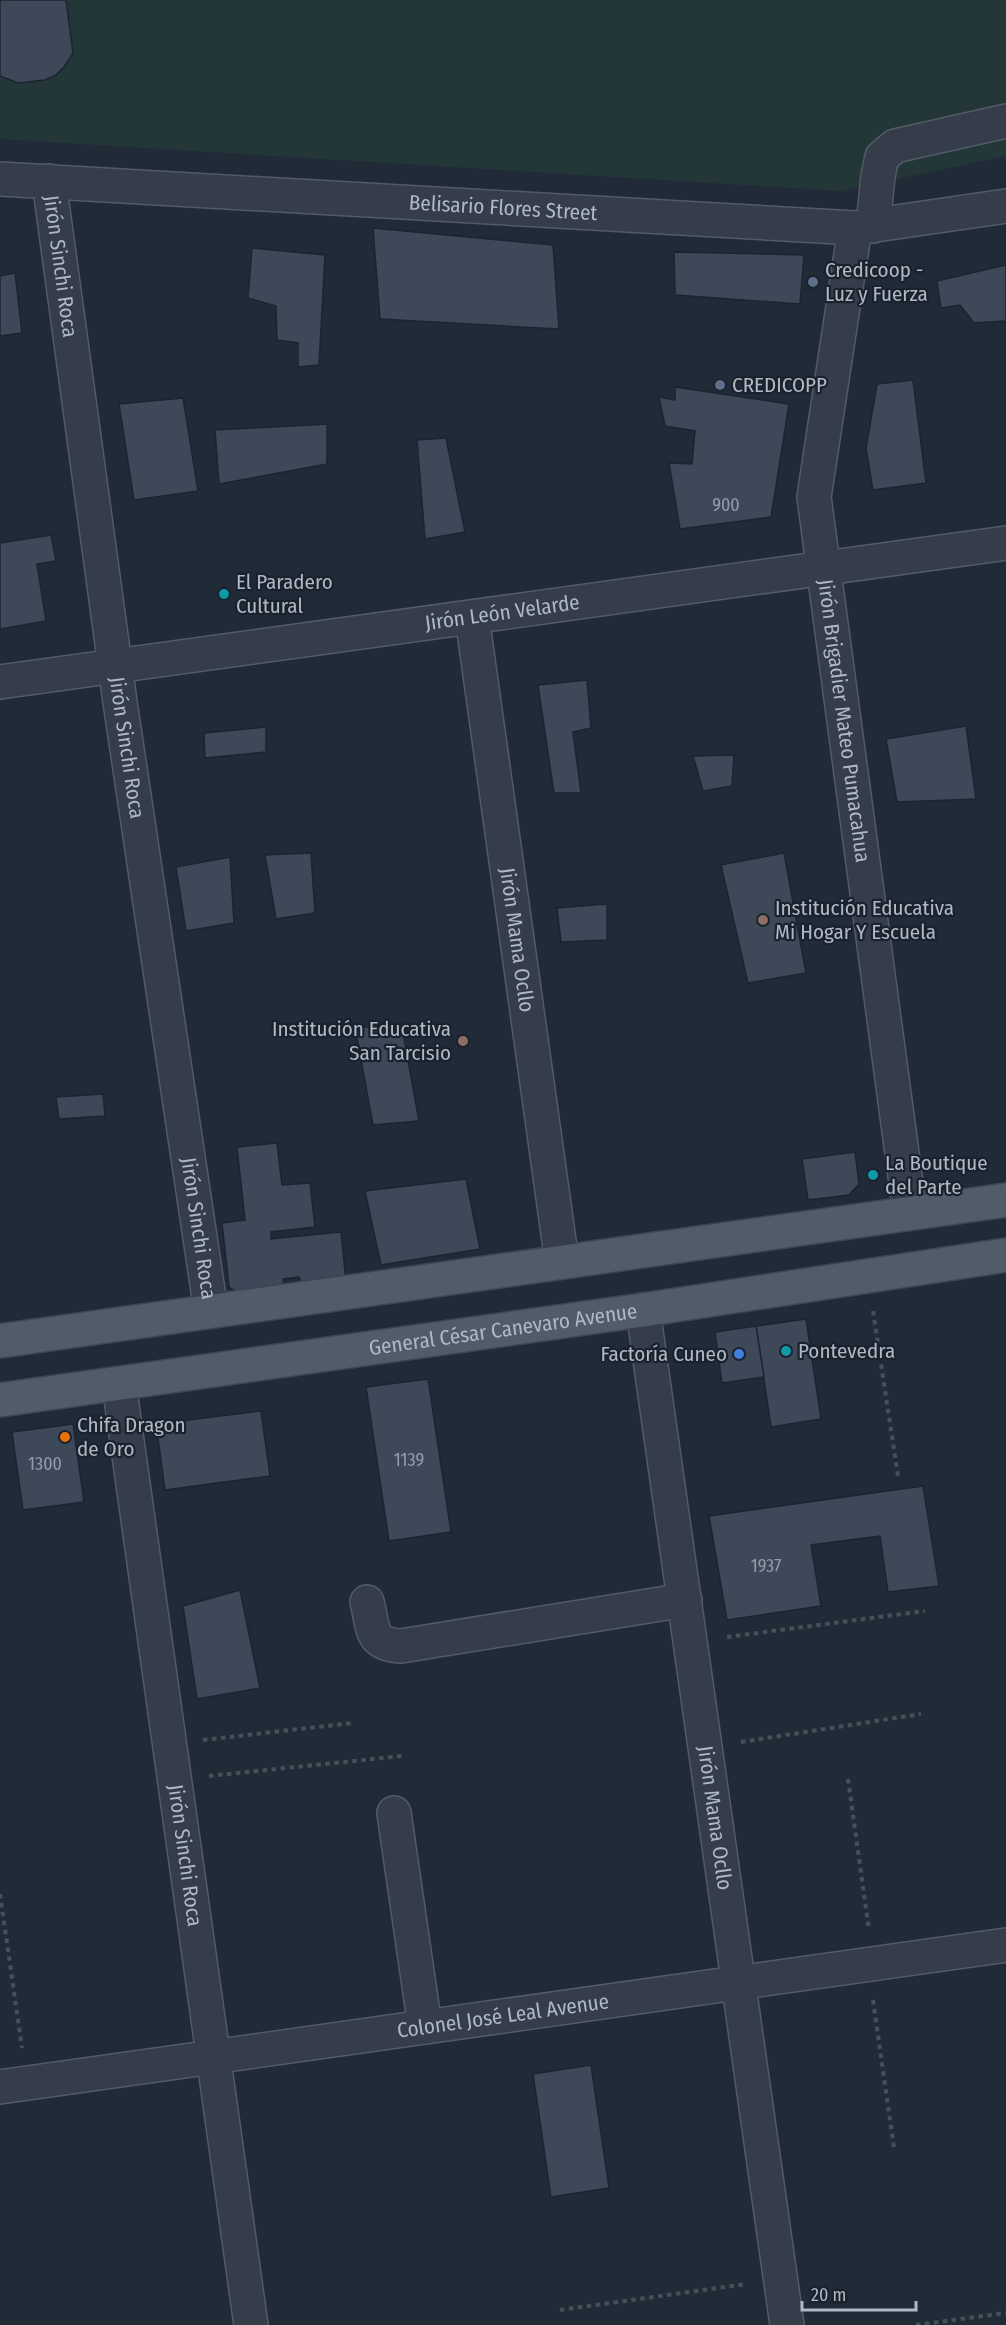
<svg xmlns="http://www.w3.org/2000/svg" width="1006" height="2325" font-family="'Fira Sans Condensed',sans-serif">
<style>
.green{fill:#233739}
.building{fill:#3d4958;stroke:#1c242f;stroke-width:1.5}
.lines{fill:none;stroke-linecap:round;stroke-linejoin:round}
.minor-casing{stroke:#525b66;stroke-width:36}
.major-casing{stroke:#3e4652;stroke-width:36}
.path{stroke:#405457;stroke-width:4;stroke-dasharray:4.5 4.5;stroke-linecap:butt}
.minor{stroke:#343d49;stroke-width:33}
.major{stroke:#525c69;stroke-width:33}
.service-dot{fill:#5c6f8a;stroke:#1a222d;stroke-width:2}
.culture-dot{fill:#0f9aa8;stroke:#1a222d;stroke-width:2}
.education-dot{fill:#8d6e63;stroke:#1a222d;stroke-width:2}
.shop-dot{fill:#3f7fe0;stroke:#1a222d;stroke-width:2}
.food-dot{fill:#e8710a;stroke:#1a222d;stroke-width:2}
.labels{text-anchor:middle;stroke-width:4.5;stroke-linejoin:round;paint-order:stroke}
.number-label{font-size:18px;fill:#929caa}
.street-label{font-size:21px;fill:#afb8c5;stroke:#1a222d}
.poi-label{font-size:21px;fill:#afb8c5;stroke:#1a222d;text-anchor:start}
</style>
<rect width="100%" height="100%" fill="#212b38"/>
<polygon class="green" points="0,0 1006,0 1006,156 841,191 0,139"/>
<g class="building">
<polygon points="0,0 66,0 73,53 64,67 56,75 45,80 18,83 0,76"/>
<polygon points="373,228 553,245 559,329 380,319"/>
<polygon points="252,248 325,255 319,365 298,367 298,343 277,340 276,306 248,298"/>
<polygon points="674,252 804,255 800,304 675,295"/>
<polygon points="1006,265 1006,321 974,323 960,305 941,308 937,281"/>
<polygon points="15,273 22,333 0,336 0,276"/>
<polygon points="913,380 926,483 873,490 866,448 877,384"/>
<polygon points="675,387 789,404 771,517 680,529 669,463 692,464 695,431 665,426 659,397 675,400"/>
<polygon points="183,398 198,491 134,500 119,404"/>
<polygon points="327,424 327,464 219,484 215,430"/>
<polygon points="446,438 465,532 425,539 417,440"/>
<polygon points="51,535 56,561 37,564 46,621 0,629 0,543"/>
<polygon points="587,680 591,728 573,732 581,793 554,793 538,685"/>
<polygon points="966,726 976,799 897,802 886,739"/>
<polygon points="266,727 266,752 205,758 204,733"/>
<polygon points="734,755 732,786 703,791 693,756"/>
<polygon points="311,853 315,913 276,919 265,855"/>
<polygon points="784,853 806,973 748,983 721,865"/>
<polygon points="230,857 234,923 186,931 176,867"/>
<polygon points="607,904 607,940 561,942 557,908"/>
<polygon points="355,1027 402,1027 419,1121 373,1125"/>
<polygon points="103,1094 105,1116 59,1119 56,1097"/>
<polygon points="277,1143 282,1185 310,1183 315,1227 271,1232 271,1239 341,1232 346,1281 303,1286 299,1277 283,1279 284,1291 242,1296 229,1287 222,1223 245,1220 237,1147"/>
<polygon points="855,1152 859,1184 849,1195 808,1200 802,1159"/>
<polygon points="466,1179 480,1249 381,1265 365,1191"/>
<polygon points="806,1319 821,1419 771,1427 756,1326"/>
<polygon points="756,1326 764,1377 722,1383 715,1332"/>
<polygon points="428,1379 451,1532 389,1541 366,1387"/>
<polygon points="261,1411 270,1476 165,1490 156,1424"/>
<polygon points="73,1424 84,1502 23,1510 12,1432"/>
<polygon points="923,1486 939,1586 888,1592 880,1536 811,1545 821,1606 727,1620 709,1516"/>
<polygon points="240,1590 260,1688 197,1699 183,1606"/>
<polygon points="591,2065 609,2188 551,2197 533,2074"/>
</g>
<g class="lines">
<g class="minor-casing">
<g id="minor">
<path id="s1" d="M0 179 855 228 1006 206"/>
<path id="s2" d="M49 181 120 702 211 1311"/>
<polyline points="873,226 878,176 882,157 895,146 1006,121"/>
<path id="s3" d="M855 228 814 497 910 1213"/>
<path id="s4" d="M472 617 562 1262"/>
<path id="s5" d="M0 682 1006 543"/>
<path id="s6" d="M643 1310 787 2325"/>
<path id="s7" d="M119 1384 251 2325"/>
<path d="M367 1602C374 1629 369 1644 401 1646L685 1600"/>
<polyline points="394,1813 425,2027"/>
<path id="s8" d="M0 2087 1006 1945"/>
</g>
</g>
<g class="major-casing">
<g id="major">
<polyline points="0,1341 1006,1200"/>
<path id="s9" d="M0 1400 643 1310 1006 1255"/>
</g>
</g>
<g class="path">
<polyline points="873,1311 898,1476"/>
<polyline points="727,1637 925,1611"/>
<polyline points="203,1740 352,1723"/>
<polyline points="741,1742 921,1714"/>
<polyline points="209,1776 402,1756"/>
<polyline points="848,1779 869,1930"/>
<polyline points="0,1894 22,2048"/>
<polyline points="873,2000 894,2148"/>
<polyline points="560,2310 746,2284"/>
<polyline points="916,2325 1006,2313"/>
</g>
<use href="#minor" class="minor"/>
<use href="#major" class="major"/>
</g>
<g class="service-dot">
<circle cx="813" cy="282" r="6"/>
<circle cx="720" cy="385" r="6"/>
</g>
<g class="culture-dot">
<circle cx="224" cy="594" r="6"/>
<circle cx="873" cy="1175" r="6"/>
<circle cx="786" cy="1351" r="6"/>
</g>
<g class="education-dot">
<circle cx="763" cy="920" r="6"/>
<circle cx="463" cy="1041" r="6"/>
</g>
<circle class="shop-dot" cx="739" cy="1354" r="6"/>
<circle class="food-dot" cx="65" cy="1437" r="6"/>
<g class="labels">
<g class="number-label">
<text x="726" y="511">900</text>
<text x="409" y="1466">1139</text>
<text x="45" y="1470">1300</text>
<text x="766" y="1572">1937</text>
</g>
<g class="street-label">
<text dy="7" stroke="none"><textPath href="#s1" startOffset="504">Belisario Flores Street</textPath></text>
<text dy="7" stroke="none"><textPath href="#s2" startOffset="86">Jirón Sinchi Roca</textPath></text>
<text dy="7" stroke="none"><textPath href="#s5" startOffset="507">Jirón León Velarde</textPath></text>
<text dy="7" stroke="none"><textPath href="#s3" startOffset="498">Jirón Brigadier Mateo Pumacahua</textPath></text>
<text dy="7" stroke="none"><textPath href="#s2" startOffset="572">Jirón Sinchi Roca</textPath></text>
<text dy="7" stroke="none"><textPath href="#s4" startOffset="326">Jirón Mama Ocllo</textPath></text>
<text dy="7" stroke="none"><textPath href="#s2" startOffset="1058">Jirón Sinchi Roca</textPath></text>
<text dy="7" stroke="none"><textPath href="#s9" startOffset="508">General César Canevaro Avenue</textPath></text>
<text dy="7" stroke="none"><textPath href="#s6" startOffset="513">Jirón Mama Ocllo</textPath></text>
<text dy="7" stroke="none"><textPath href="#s7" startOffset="476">Jirón Sinchi Roca</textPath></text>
<text dy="7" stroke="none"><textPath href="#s8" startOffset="508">Colonel José Leal Avenue</textPath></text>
</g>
<g class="poi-label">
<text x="825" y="277">Credicoop -<tspan x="825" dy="24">Luz y Fuerza</tspan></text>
<text x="732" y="392">CREDICOPP</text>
<text x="236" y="589">El Paradero<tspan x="236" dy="24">Cultural</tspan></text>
<text x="775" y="915">Institución Educativa<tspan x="775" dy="24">Mi Hogar Y Escuela</tspan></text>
<text x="451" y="1036" text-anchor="end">Institución Educativa<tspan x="451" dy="24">San Tarcisio</tspan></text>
<text x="885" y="1170">La Boutique<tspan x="885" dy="24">del Parte</tspan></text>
<text x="798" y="1358">Pontevedra</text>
<text x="727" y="1361" text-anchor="end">Factoría Cuneo</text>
<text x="77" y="1432">Chifa Dragon<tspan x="77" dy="24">de Oro</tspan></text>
</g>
</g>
<path d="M802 2301v9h114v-9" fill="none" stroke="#afb8c5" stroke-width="3"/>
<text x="811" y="2301" font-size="18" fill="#afb8c5" stroke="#1a222d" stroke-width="4.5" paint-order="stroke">20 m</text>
</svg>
